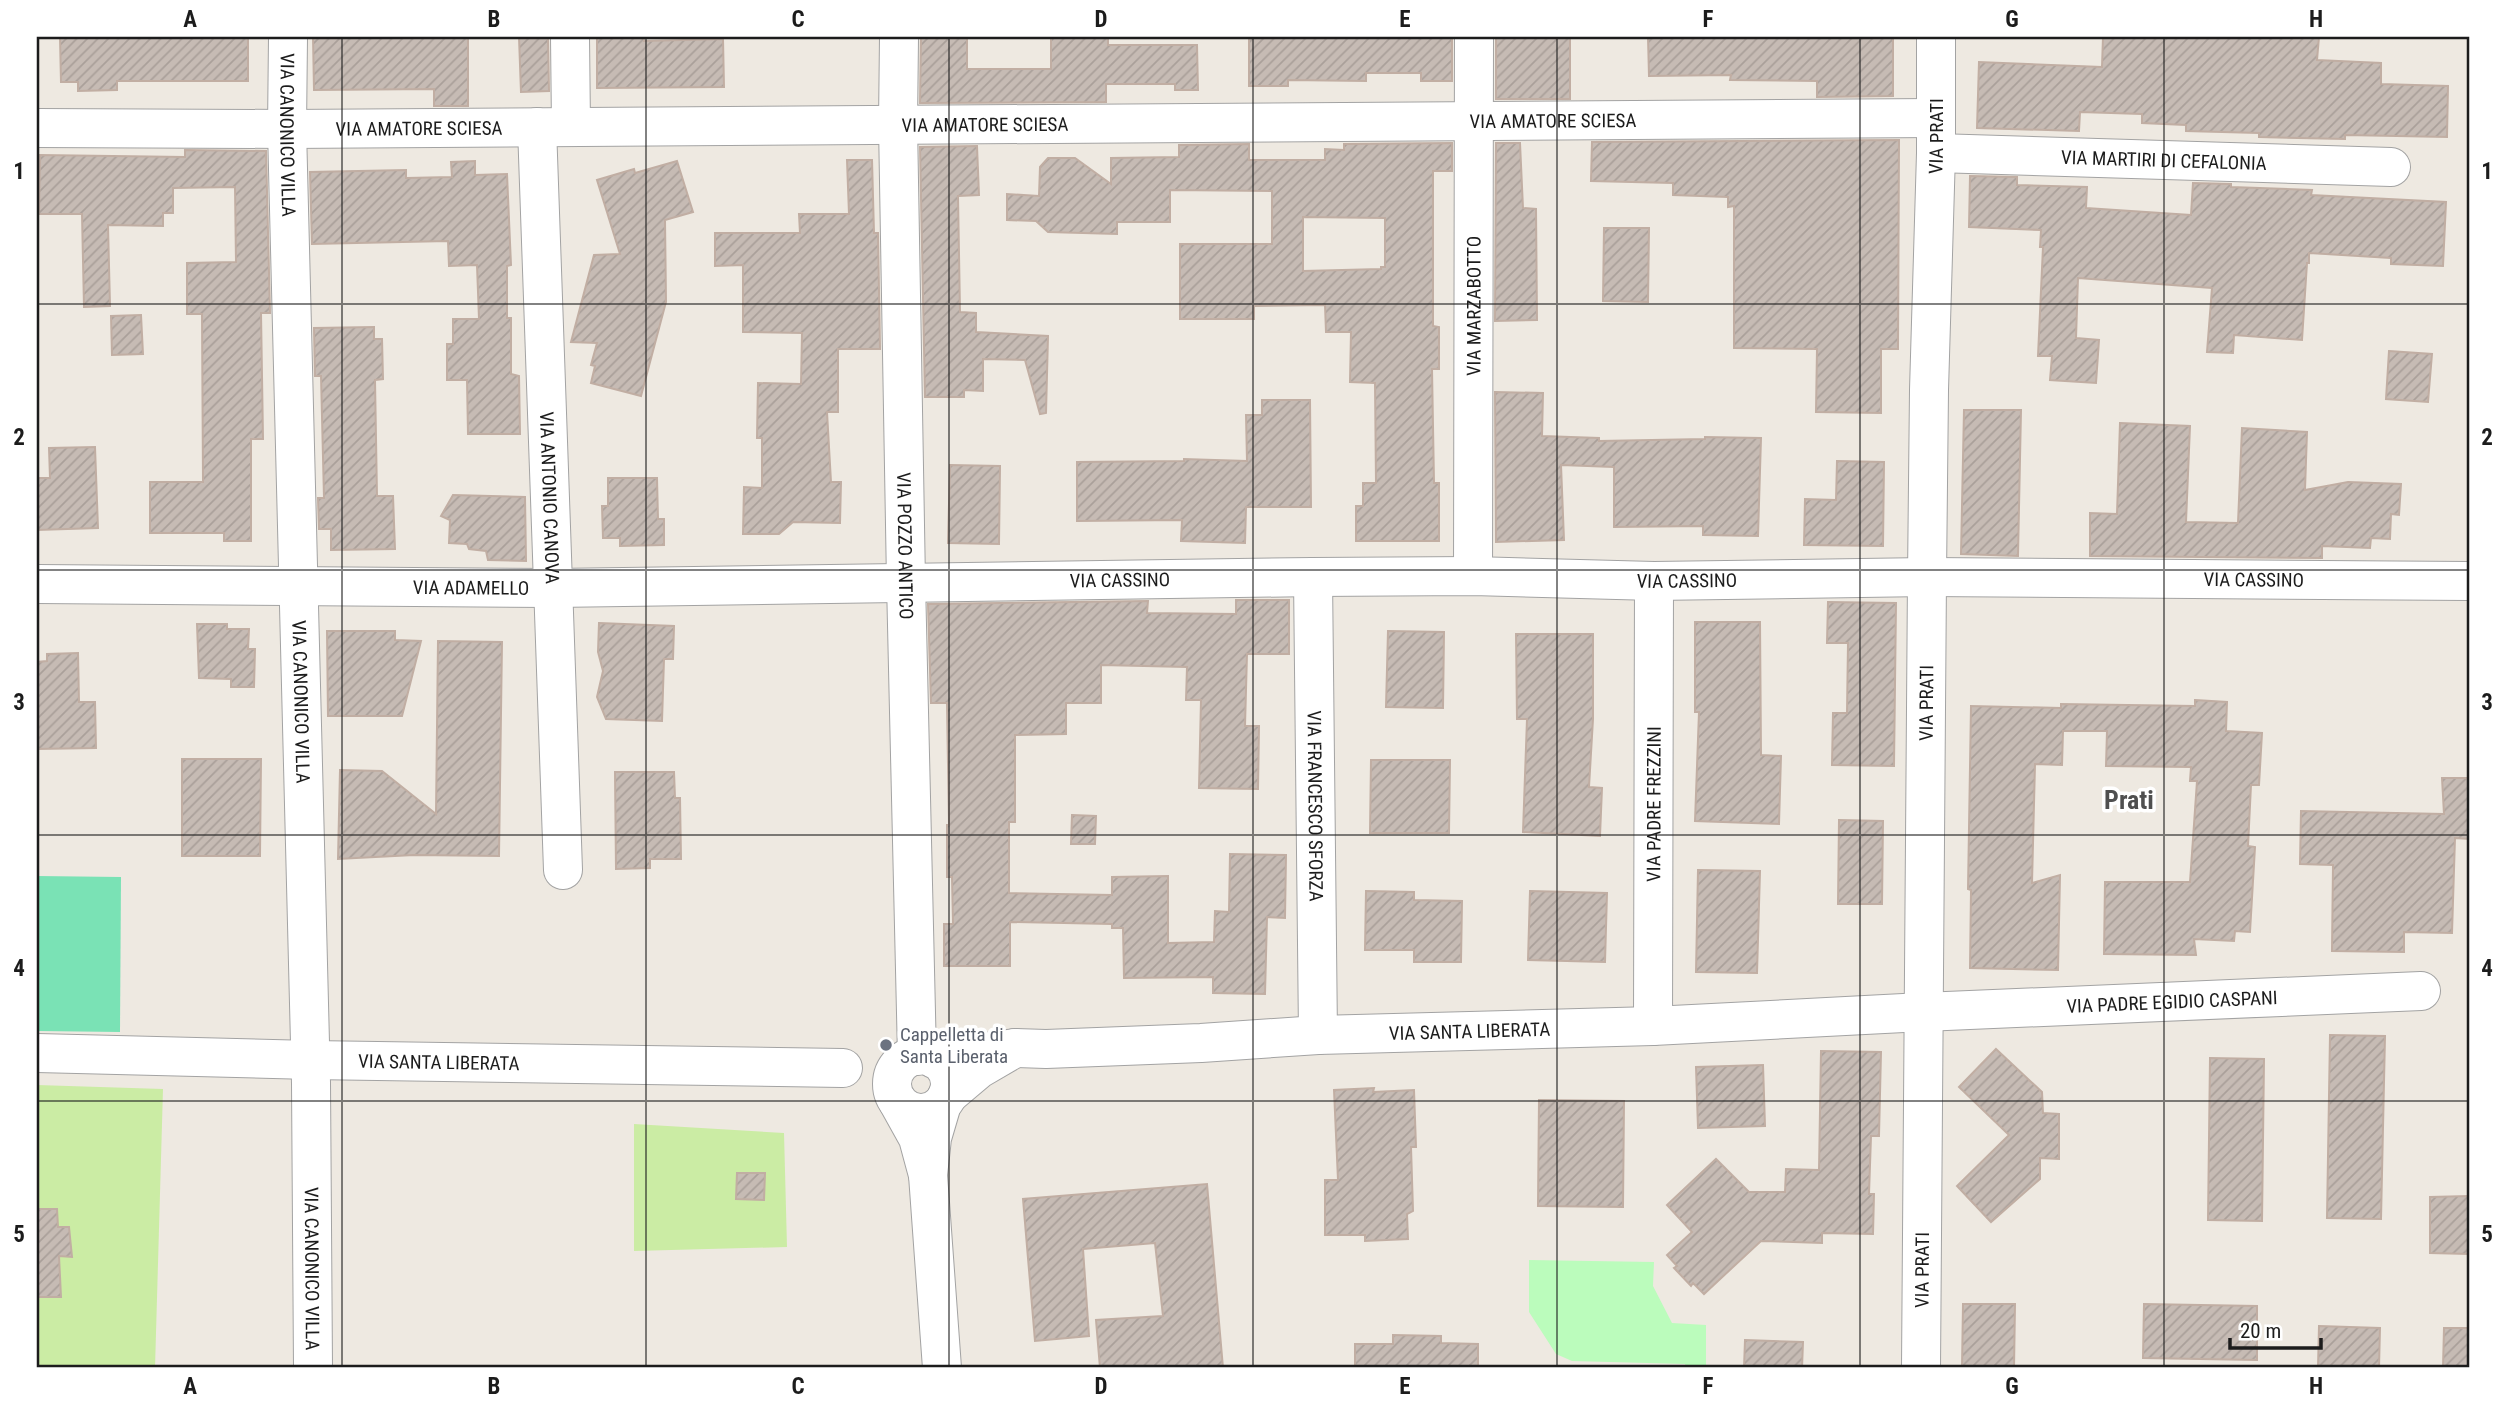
<svg xmlns="http://www.w3.org/2000/svg" width="2506" height="1405" font-family="'Roboto Condensed',sans-serif">
<style>
.park{fill:#bbfcbc}
.garden{fill:#cbeca4}
.pitch{fill:#7ae2b5}
.building{fill:url(#building-hatch);stroke:#c1aea3;stroke-width:2;fill-rule:evenodd}
.lines{fill:none;stroke-linecap:round;stroke-linejoin:round}
.minor-casing{stroke:#a3a3a3;stroke-width:40}
.minor{stroke:#fff;stroke-width:38}
.grid{fill:none;stroke:#1c1c1c;stroke-width:2;stroke-opacity:0.55}
.worship-dot{fill:#6b7280;stroke:#fff;stroke-width:2.5}
.labels{text-anchor:middle;stroke-width:7;stroke-linejoin:round;paint-order:stroke}
.street-label{font-size:19px;fill:#1c1c1c;stroke:#fff}
.worship-label{font-size:19px;fill:#5b616d;stroke:#fff;text-anchor:start}
.district-label{font-size:26px;font-weight:bold;fill:#4f4f4f;stroke:#fff}
.neatline{fill:none;stroke:#1c1c1c;stroke-width:2.5}
.grid-label{font-size:23px;text-anchor:middle;font-weight:bold;fill:#1c1c1c}
</style>
<defs>
<pattern id="building-hatch" width="6" height="6" patternUnits="userSpaceOnUse" patternTransform="scale(1.75)"><rect width="6" height="6" fill="#c6bbb4"/><path d="M-1 1l2-2M0 6l6-6M5 7l2-2" fill="none" stroke="#aaa09a"/></pattern>
</defs>
<rect width="100%" height="100%" fill="#eee9e1"/>
<polygon class="park" points="1529,1260 1654,1262 1653,1286 1672,1323 1706,1325 1706,1368 1686,1368 1685,1364 1572,1361 1556,1354 1529,1312"/>
<g class="garden">
<polygon points="37,1085 163,1089 155,1368 37,1368"/>
<polygon points="634,1124 784,1133 787,1247 634,1251"/>
</g>
<polygon class="pitch" points="37,876 121,877 120,1032 37,1031"/>
<g class="building">
<polygon points="60,37 248,37 248,81 117,81 117,90 78,91 78,82 61,82"/>
<polygon points="313,37 468,37 468,106 434,106 434,89 314,90"/>
<polygon points="519,37 548,37 549,91 521,92"/>
<polygon points="597,37 644,37 644,41 723,39 724,87 597,88"/>
<polygon points="921,37 967,37 967,69 1051,69 1051,37 1108,37 1108,45 1197,45 1198,90 1175,90 1175,84 1106,84 1106,102 920,103"/>
<polygon points="1249,37 1452,37 1452,81 1421,81 1421,73 1366,73 1366,81 1288,80 1288,86 1249,86"/>
<rect x="1496" y="37" width="74" height="62"/>
<polygon points="1648,37 1893,37 1893,96 1817,97 1817,81 1730,80 1731,75 1649,76"/>
<polygon points="2103,37 2319,37 2317,60 2381,63 2381,84 2448,86 2447,137 2345,135 2345,139 2259,137 2259,133 2186,131 2186,125 2142,123 2142,114 2080,112 2079,131 1977,128 1979,62 2102,67"/>
<polygon points="1899,140 1898,349 1881,349 1881,413 1816,412 1817,349 1734,348 1734,206 1728,207 1728,197 1673,195 1673,183 1591,181 1592,142"/>
<path d="M1452 143V171H1433V326L1439 327V369H1432L1434 483H1439V541H1356V506H1363V483H1376L1375 383 1350 382 1351 332H1326L1325 305 1254 306V319H1180V244H1272V191L1170 190V222H1117V234L1048 232 1036 221 1007 220V194L1039 196 1040 167 1048 158H1075L1111 184V158L1179 157V145L1249 144V160H1325V149L1344 150V144ZM1303 217 1385 218V267H1381V269L1303 271Z"/>
<polygon points="1496,143 1520,143 1523,208 1536,209 1537,320 1495,321"/>
<polygon points="977,146 979,195 958,196 960,312 976,313 976,332 1048,336 1046,413 1040,414 1025,360 983,359 983,391 964,390 964,397 925,397 920,147"/>
<polygon points="185,150 266,151 270,313 261,313 263,439 251,439 251,541 224,541 224,533 150,533 150,482 203,482 202,314 187,314 187,263 236,262 235,187 173,188 173,213 163,213 163,226 108,225 110,306 84,307 82,214 39,214 40,155 185,157"/>
<polygon points="847,160 872,160 874,233 878,233 880,349 838,349 838,412 827,412 831,482 841,482 840,523 793,522 779,534 743,534 744,487 762,488 762,438 757,438 758,383 801,384 802,333 743,332 743,265 715,266 715,233 800,233 799,214 849,214"/>
<polygon points="475,161 475,175 507,174 511,265 507,266 507,318 511,318 511,374 519,376 520,434 468,434 467,380 447,380 447,344 453,344 453,319 479,319 477,265 449,266 448,241 312,244 310,172 406,170 406,178 452,177 451,162"/>
<polygon points="677,161 693,212 665,220 666,302 641,396 591,383 595,366 591,365 597,343 571,342 594,255 620,254 597,180 634,169 635,173"/>
<polygon points="1970,176 2017,177 2017,185 2087,187 2086,208 2191,215 2193,183 2231,184 2231,187 2312,190 2311,195 2446,202 2443,266 2391,264 2391,258 2309,253 2309,263 2307,263 2302,340 2234,335 2233,353 2207,352 2212,288 2078,278 2076,338 2099,340 2096,383 2050,380 2052,356 2038,356 2043,247 2040,247 2041,230 1969,227"/>
<polygon points="1604,228 1649,228 1648,302 1603,301"/>
<polygon points="141,315 143,354 112,355 111,316"/>
<polygon points="374,327 374,339 382,339 383,379 375,380 377,496 393,496 395,549 331,550 331,529 319,529 318,498 324,498 321,376 315,376 314,328"/>
<polygon points="2389,351 2432,354 2428,402 2386,399"/>
<polygon points="1495,392 1543,393 1542,436 1599,438 1599,441 1705,439 1705,437 1761,438 1758,536 1703,535 1703,526 1614,527 1614,467 1561,465 1564,540 1496,542"/>
<polygon points="1262,400 1310,400 1311,507 1246,507 1245,543 1181,541 1182,520 1077,521 1077,462 1184,461 1184,459 1247,461 1246,415 1262,415"/>
<polygon points="1964,410 2021,410 2018,556 1961,554"/>
<polygon points="2120,423 2190,426 2186,522 2238,523 2242,428 2307,432 2305,490 2348,482 2401,484 2399,515 2391,514 2390,539 2371,538 2370,548 2322,546 2322,558 2090,556 2090,513 2117,514"/>
<polygon points="95,447 98,528 37,530 37,478 50,478 49,448"/>
<polygon points="1837,461 1884,462 1883,546 1804,545 1805,499 1836,500"/>
<polygon points="950,465 1000,466 999,544 948,543"/>
<polygon points="608,478 657,478 658,519 664,519 664,545 620,546 620,538 603,538 602,506 608,506"/>
<polygon points="453,495 525,497 526,561 488,560 486,551 469,549 467,544 449,543 450,520 441,516"/>
<polygon points="1236,600 1289,600 1289,654 1247,654 1245,726 1259,726 1258,789 1199,788 1201,700 1186,700 1187,667 1101,665 1101,703 1066,703 1066,734 1015,735 1015,822 1009,822 1009,893 1112,895 1112,877 1168,876 1168,943 1214,942 1215,911 1229,912 1230,854 1286,855 1285,918 1267,917 1265,994 1213,993 1213,977 1124,978 1123,928 1112,928 1112,924 1010,922 1010,966 944,966 944,924 953,924 952,877 947,877 947,825 949,825 947,703 931,703 928,604 1148,601 1147,613 1236,614"/>
<polygon points="1828,602 1896,603 1894,766 1832,765 1833,713 1847,713 1848,643 1827,643"/>
<polygon points="1695,622 1760,622 1761,755 1781,756 1779,824 1695,821 1699,712 1695,712"/>
<polygon points="599,623 674,626 673,659 664,659 662,721 606,719 597,697 603,671 598,652"/>
<polygon points="197,624 227,624 227,629 249,629 248,649 255,649 254,687 231,687 231,679 199,678"/>
<polygon points="327,631 395,631 395,640 421,641 402,716 328,716"/>
<polygon points="1388,631 1444,632 1443,708 1386,707"/>
<polygon points="1516,634 1593,634 1593,719 1589,787 1602,788 1600,836 1523,832 1527,719 1517,719"/>
<polygon points="438,641 502,642 499,856 414,855 338,859 340,770 382,771 436,814"/>
<polygon points="78,653 79,702 95,702 96,748 37,749 37,662 47,661 47,654"/>
<polygon points="2195,700 2227,702 2226,731 2262,733 2259,785 2251,785 2248,846 2255,847 2250,932 2235,931 2234,941 2194,939 2196,955 2104,954 2105,882 2190,882 2197,781 2190,781 2191,767 2106,766 2107,731 2063,731 2062,765 2035,764 2032,883 2060,875 2058,970 1970,968 1971,890 1968,889 1971,706 2061,708 2061,704 2195,706"/>
<polygon points="182,759 261,759 260,856 182,856"/>
<polygon points="1371,760 1450,760 1449,833 1370,833"/>
<polygon points="615,772 674,772 675,798 680,798 681,859 650,859 650,868 616,869"/>
<polygon points="2442,778 2469,778 2469,839 2455,838 2452,933 2404,932 2404,952 2332,951 2333,865 2300,864 2301,811 2444,814"/>
<polygon points="1072,815 1096,816 1095,844 1071,844"/>
<polygon points="1839,820 1883,821 1882,904 1838,904"/>
<polygon points="1698,870 1760,871 1757,973 1696,972"/>
<polygon points="1366,891 1414,892 1414,900 1462,901 1461,962 1414,962 1414,950 1365,950"/>
<polygon points="1530,891 1607,893 1605,962 1528,960"/>
<polygon points="2330,1035 2385,1036 2381,1219 2327,1218"/>
<polygon points="1996,1049 2042,1092 2043,1113 2059,1114 2059,1159 2040,1158 2040,1179 1991,1222 1957,1186 2009,1135 1959,1087"/>
<polygon points="1821,1051 1881,1052 1879,1136 1871,1136 1869,1194 1874,1194 1873,1234 1822,1233 1822,1243 1761,1241 1704,1294 1693,1283 1691,1286 1674,1268 1677,1266 1667,1255 1692,1232 1667,1205 1716,1159 1749,1192 1785,1192 1786,1169 1819,1170"/>
<polygon points="2210,1058 2264,1059 2262,1221 2208,1220"/>
<polygon points="1763,1065 1765,1126 1698,1128 1696,1067"/>
<polygon points="1374,1088 1373,1092 1414,1090 1416,1147 1411,1147 1413,1211 1407,1214 1408,1239 1365,1241 1365,1235 1325,1235 1325,1180 1338,1180 1334,1090"/>
<polygon points="1539,1100 1624,1101 1623,1207 1538,1206"/>
<polygon points="737,1173 765,1173 764,1200 736,1199"/>
<polygon points="1207,1184 1223,1368 1100,1368 1096,1320 1163,1316 1155,1243 1083,1249 1089,1336 1035,1341 1023,1199"/>
<polygon points="2469,1196 2469,1254 2430,1253 2430,1197"/>
<polygon points="37,1209 57,1209 58,1227 69,1227 72,1257 59,1256 61,1297 37,1297"/>
<polygon points="1963,1304 2015,1304 2014,1368 1962,1368"/>
<polygon points="2144,1304 2257,1306 2257,1360 2143,1358"/>
<polygon points="2319,1326 2380,1328 2379,1368 2318,1368"/>
<polygon points="2444,1328 2469,1328 2469,1368 2443,1368"/>
<polygon points="1393,1335 1441,1336 1441,1343 1478,1344 1478,1368 1355,1368 1355,1344 1393,1344"/>
<polygon points="1745,1340 1803,1342 1802,1368 1744,1368"/>
</g>
<g class="lines">
<g class="minor-casing">
<g id="minor">
<path id="s1" d="M288 37 287 129 311 1083 313 1368"/>
<polyline points="570,37 571,126"/>
<path id="s2" d="M899 37 898 124 906 582 917 1056"/>
<path id="s3" d="M537 127 563 870"/>
<path id="s4" d="M37 128 287 129 1935 118"/>
<path id="s5" d="M1936 153 2391 167"/>
<path id="s6" d="M1473 576 1474 37"/>
<path id="s7" d="M1313 577 1318 1035"/>
<path id="s8" d="M37 584 554 588 1313 577 1473 576 1654 581 1927 577 2469 581"/>
<path id="s9" d="M1653 1026 1654 581"/>
<path id="s10" d="M1015 1048 1046 1049 1201 1043 1318 1035 1653 1026 1923 1012 2421 991"/>
<path id="s11" d="M37 1053 311 1060 843 1068"/>
<circle cx="921" cy="1084" r="29"/>
<polyline points="934,1059 1015,1048 979,1069 947,1096"/>
<polyline points="898,1102 918,1138 928,1175 932,1138 942,1104"/>
<polyline points="928,1175 942,1368"/>
<path id="s12" d="M1921 1368 1927 577 1929 390 1936 153V37"/>
</g>
</g>
<use href="#minor" class="minor"/>
</g>
<path class="grid" d="M342 37V1368M646 37V1368M949 37V1368M1253 37V1368M1557 37V1368M1860 37V1368M2164 37V1368M37 304H2469M37 570H2469M37 835H2469M37 1101H2469"/>
<circle class="worship-dot" cx="886" cy="1045" r="7"/>
<g class="labels">
<g class="street-label">
<text dy="7" stroke="none"><textPath href="#s4" startOffset="1516">VIA AMATORE SCIESA</textPath></text>
<text dy="7" stroke="none"><textPath href="#s4" startOffset="948">VIA AMATORE SCIESA</textPath></text>
<text dy="7" stroke="none"><textPath href="#s4" startOffset="382">VIA AMATORE SCIESA</textPath></text>
<text dy="7" stroke="none"><textPath href="#s1" startOffset="98">VIA CANONICO VILLA</textPath></text>
<text dy="7" stroke="none"><textPath href="#s12" startOffset="1232">VIA PRATI</textPath></text>
<text dy="7" stroke="none"><textPath href="#s5" startOffset="228">VIA MARTIRI DI CEFALONIA</textPath></text>
<text dy="7" stroke="none"><textPath href="#s6" startOffset="270">VIA MARZABOTTO</textPath></text>
<text dy="7" stroke="none"><textPath href="#s3" startOffset="371">VIA ANTONIO CANOVA</textPath></text>
<text dy="7" stroke="none"><textPath href="#s2" startOffset="509">VIA POZZO ANTICO</textPath></text>
<text dy="7" stroke="none"><textPath href="#s8" startOffset="1083">VIA CASSINO</textPath></text>
<text dy="7" stroke="none"><textPath href="#s8" startOffset="2217">VIA CASSINO</textPath></text>
<text dy="7" stroke="none"><textPath href="#s8" startOffset="1650">VIA CASSINO</textPath></text>
<text dy="7" stroke="none"><textPath href="#s8" startOffset="434">VIA ADAMELLO</textPath></text>
<text dy="7" stroke="none"><textPath href="#s1" startOffset="665">VIA CANONICO VILLA</textPath></text>
<text dy="7" stroke="none"><textPath href="#s12" startOffset="665">VIA PRATI</textPath></text>
<text dy="7" stroke="none"><textPath href="#s9" startOffset="222">VIA PADRE FREZZINI</textPath></text>
<text dy="7" stroke="none"><textPath href="#s7" startOffset="229">VIA FRANCESCO SFORZA</textPath></text>
<text dy="7" stroke="none"><textPath href="#s10" startOffset="1158">VIA PADRE EGIDIO CASPANI</textPath></text>
<text dy="7" stroke="none"><textPath href="#s10" startOffset="455">VIA SANTA LIBERATA</textPath></text>
<text dy="7" stroke="none"><textPath href="#s11" startOffset="402">VIA SANTA LIBERATA</textPath></text>
<text dy="7" stroke="none"><textPath href="#s1" startOffset="1232">VIA CANONICO VILLA</textPath></text>
<text dy="7" stroke="none"><textPath href="#s12" startOffset="98">VIA PRATI</textPath></text>
</g>
<g class="worship-label">
<text x="900" y="1041">Cappelletta di<tspan x="900" dy="22">Santa Liberata</tspan></text>
</g>
<g class="district-label">
<text x="2129" y="809">Prati</text>
</g>
</g>
<rect width="2506" height="1405" fill="none" stroke="#ffffff" stroke-width="77"/>
<path d="M2230 1338v10h91v-10" fill="none" stroke="#1c1c1c" stroke-width="3.5"/>
<text x="2240" y="1338" font-size="21" fill="#1c1c1c" stroke="#ffffff" stroke-width="5" paint-order="stroke">20 m</text>
<rect x="38" y="38" width="2430" height="1328" class="neatline"/>
<g class="grid-label">
<text x="190" y="27">A</text>
<text x="494" y="27">B</text>
<text x="798" y="27">C</text>
<text x="1101" y="27">D</text>
<text x="1405" y="27">E</text>
<text x="1708" y="27">F</text>
<text x="2012" y="27">G</text>
<text x="2316" y="27">H</text>
<text x="19" y="179">1</text>
<text x="2487" y="179">1</text>
<text x="19" y="445">2</text>
<text x="2487" y="445">2</text>
<text x="19" y="710">3</text>
<text x="2487" y="710">3</text>
<text x="19" y="976">4</text>
<text x="2487" y="976">4</text>
<text x="19" y="1242">5</text>
<text x="2487" y="1242">5</text>
<text x="190" y="1394">A</text>
<text x="494" y="1394">B</text>
<text x="798" y="1394">C</text>
<text x="1101" y="1394">D</text>
<text x="1405" y="1394">E</text>
<text x="1708" y="1394">F</text>
<text x="2012" y="1394">G</text>
<text x="2316" y="1394">H</text>
</g>
</svg>
